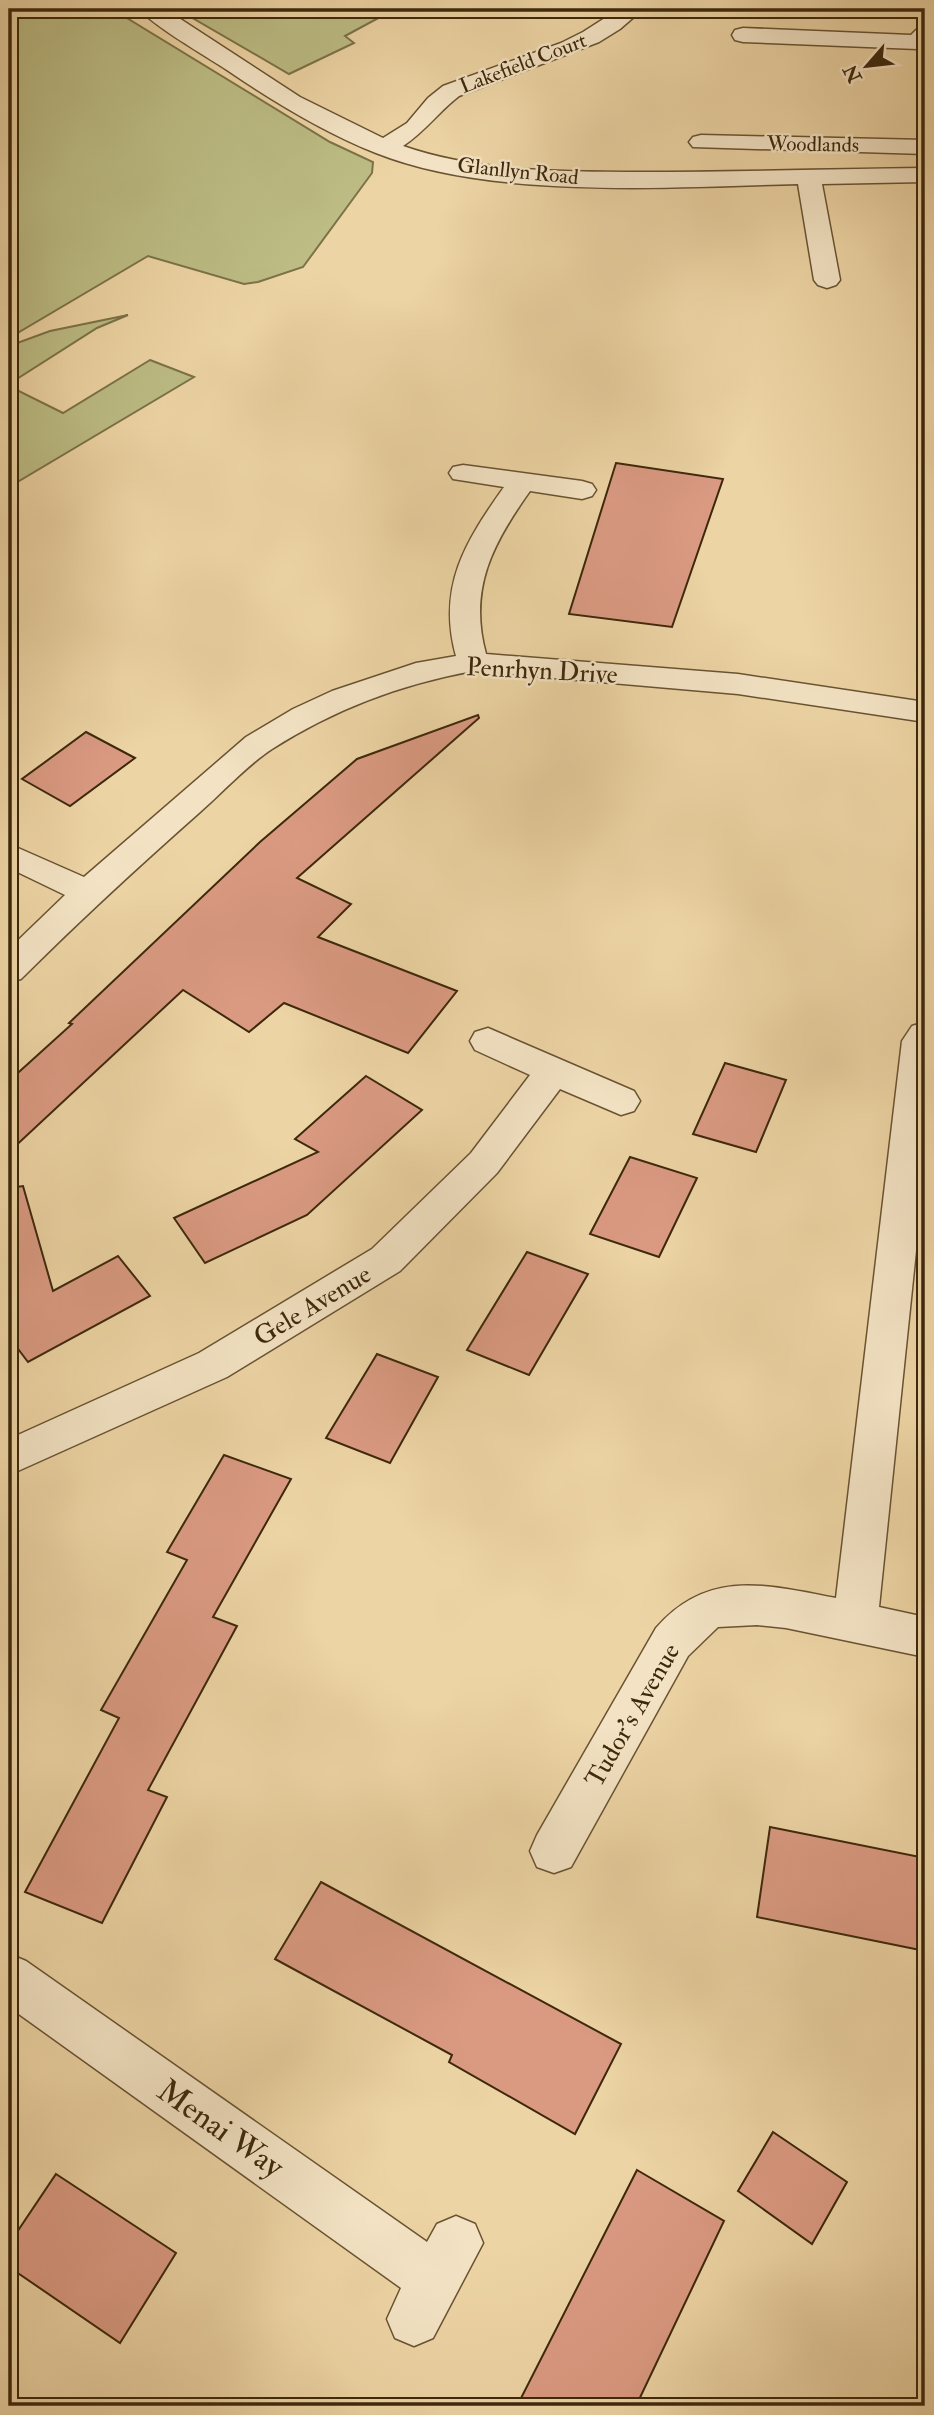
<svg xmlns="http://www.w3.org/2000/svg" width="934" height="2415" font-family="'IM FELL Double Pica',serif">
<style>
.green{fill:#bcbc84;stroke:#7c7248;stroke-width:2}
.building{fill:#da9a82;stroke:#3d280c;stroke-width:2}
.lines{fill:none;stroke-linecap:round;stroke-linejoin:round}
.minor-casing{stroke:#695332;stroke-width:3}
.minor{fill:#f3e3c4;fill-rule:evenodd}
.labels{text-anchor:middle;stroke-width:5;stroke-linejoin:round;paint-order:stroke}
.far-street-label{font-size:21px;fill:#3d280c;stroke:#f3e3c4}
.street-label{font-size:26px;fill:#3d280c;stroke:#f3e3c4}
.near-street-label{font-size:32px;fill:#3d280c;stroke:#f3e3c4}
</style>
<rect width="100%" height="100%" fill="#edd4a4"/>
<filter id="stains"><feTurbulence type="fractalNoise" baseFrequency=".00286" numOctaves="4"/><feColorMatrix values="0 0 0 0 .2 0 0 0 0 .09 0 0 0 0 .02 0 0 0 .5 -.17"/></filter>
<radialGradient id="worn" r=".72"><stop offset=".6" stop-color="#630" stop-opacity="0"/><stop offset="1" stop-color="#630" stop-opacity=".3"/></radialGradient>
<g class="green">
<polygon points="9,9 112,9 330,142 373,162 372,173 303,267 258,282 244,284 148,256 9,338"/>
<polygon points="177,9 395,9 345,36 354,43 289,74"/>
<polygon points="128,315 97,328 9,384 9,346 50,331"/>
<polygon points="150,360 194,377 9,487 9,386 63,413"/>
</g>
<g class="building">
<polygon points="616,463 723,479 672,627 569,614"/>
<polygon points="478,715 479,718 297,878 351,904 318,937 457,991 408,1053 284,1003 249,1032 183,990 9,1152 9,1081 72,1024 69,1023 260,842 357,759"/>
<polygon points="86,732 135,758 70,806 22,779"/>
<polygon points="725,1063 786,1080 756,1152 693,1134"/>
<polygon points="366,1076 422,1110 307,1215 205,1263 174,1218 318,1152 295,1139"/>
<polygon points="630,1157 697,1178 659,1257 590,1234"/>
<polygon points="23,1186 53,1291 118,1256 150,1296 28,1362 9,1337 9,1188"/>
<polygon points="527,1252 588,1274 529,1375 467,1350"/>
<polygon points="377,1354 438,1377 390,1463 326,1438"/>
<polygon points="224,1455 291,1479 213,1617 237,1626 148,1790 167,1797 102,1923 25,1892 119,1718 101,1710 187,1560 167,1552"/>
<polygon points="770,1827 925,1858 925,1951 757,1917"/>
<polygon points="321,1882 621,2044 575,2134 449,2062 452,2055 275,1959"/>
<polygon points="773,2132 847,2182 812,2244 738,2191"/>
<polygon points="637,2170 724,2221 636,2406 517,2406"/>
<polygon points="56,2174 176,2253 120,2343 9,2267 9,2244"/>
</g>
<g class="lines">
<g class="minor-casing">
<g id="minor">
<path d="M140 9H165L300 97 383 138 407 123 428 98 443 86 561 43 583 32 619 9H643L620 29 599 42 459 96C438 112 426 131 403 146 478 172 563 172 642 172 736 172 830 169 925 168V182L822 184 840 280 836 285 827 288 818 285 814 280 798 184C672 187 494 200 376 153 323 132 274 102 227 70 209 58 150 24 140 9Z"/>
<polygon points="925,27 925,46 917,49 743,42 735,40 732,35 735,30 743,28 911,35 917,29"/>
<polygon points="701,135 925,140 925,154 693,147 689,142 693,137"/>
<path d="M463 465 582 481 592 484 596 490 592 496 582 499 530 491C493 543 468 589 486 654L738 674 925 702V722L738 694 473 671C401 684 333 710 272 749 246 766 223 792 200 812 139 866 79 921 21 979L9 982V949L65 895 9 868V844L84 877 246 737 293 709 332 691 416 663 456 656C437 587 465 542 504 487L453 479 449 473 453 467Z"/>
<path d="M925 1022V1164L879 1607 925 1617V1657L786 1628 757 1625 718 1627 688 1656 571 1867 554 1873 537 1867 530 1851 537 1835 656 1628C708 1568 767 1585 836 1598L902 1041 912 1026Z"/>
<polygon points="488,1028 634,1091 640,1101 634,1111 621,1115 560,1089 497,1173 400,1271 227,1377 9,1475 9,1439 199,1353 372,1249 471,1153 530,1075 475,1050 470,1041 475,1032"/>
<polygon points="9,1954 26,1961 427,2242 437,2224 456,2216 475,2224 483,2243 433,2338 414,2346 395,2338 387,2319 401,2288 9,2007"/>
</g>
</g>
<use href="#minor" class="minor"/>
</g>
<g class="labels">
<g class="far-street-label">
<text transform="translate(523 63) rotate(-21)" y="7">Lakefield Court</text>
<text transform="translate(813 144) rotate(1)" y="7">Woodlands</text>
<text transform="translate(518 171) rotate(6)" y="7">Glanllyn Road</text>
</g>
<g class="street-label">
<text transform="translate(542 670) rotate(3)" y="9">Penrhyn Drive</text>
<text transform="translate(312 1305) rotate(-31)" y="9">Gele Avenue</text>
<text transform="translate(632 1715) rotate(-60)" y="9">Tudor's Avenue</text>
</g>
<g class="near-street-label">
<text transform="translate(221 2128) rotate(35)" y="11">Menai Way</text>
</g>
</g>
<rect width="934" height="2415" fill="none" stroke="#edd4a4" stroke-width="35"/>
<rect x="10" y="10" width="913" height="2394" fill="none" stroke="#3d280c" stroke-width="3.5"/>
<rect x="18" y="18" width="899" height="2380" fill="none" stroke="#3d280c" stroke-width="2"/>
<g transform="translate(867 66) rotate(242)" stroke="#f3e3c4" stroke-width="5" paint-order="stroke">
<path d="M0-5L12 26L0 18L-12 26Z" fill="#3d280c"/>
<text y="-10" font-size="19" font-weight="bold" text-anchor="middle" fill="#3d280c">N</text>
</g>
<rect width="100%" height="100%" filter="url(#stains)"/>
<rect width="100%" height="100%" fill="url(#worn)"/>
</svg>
